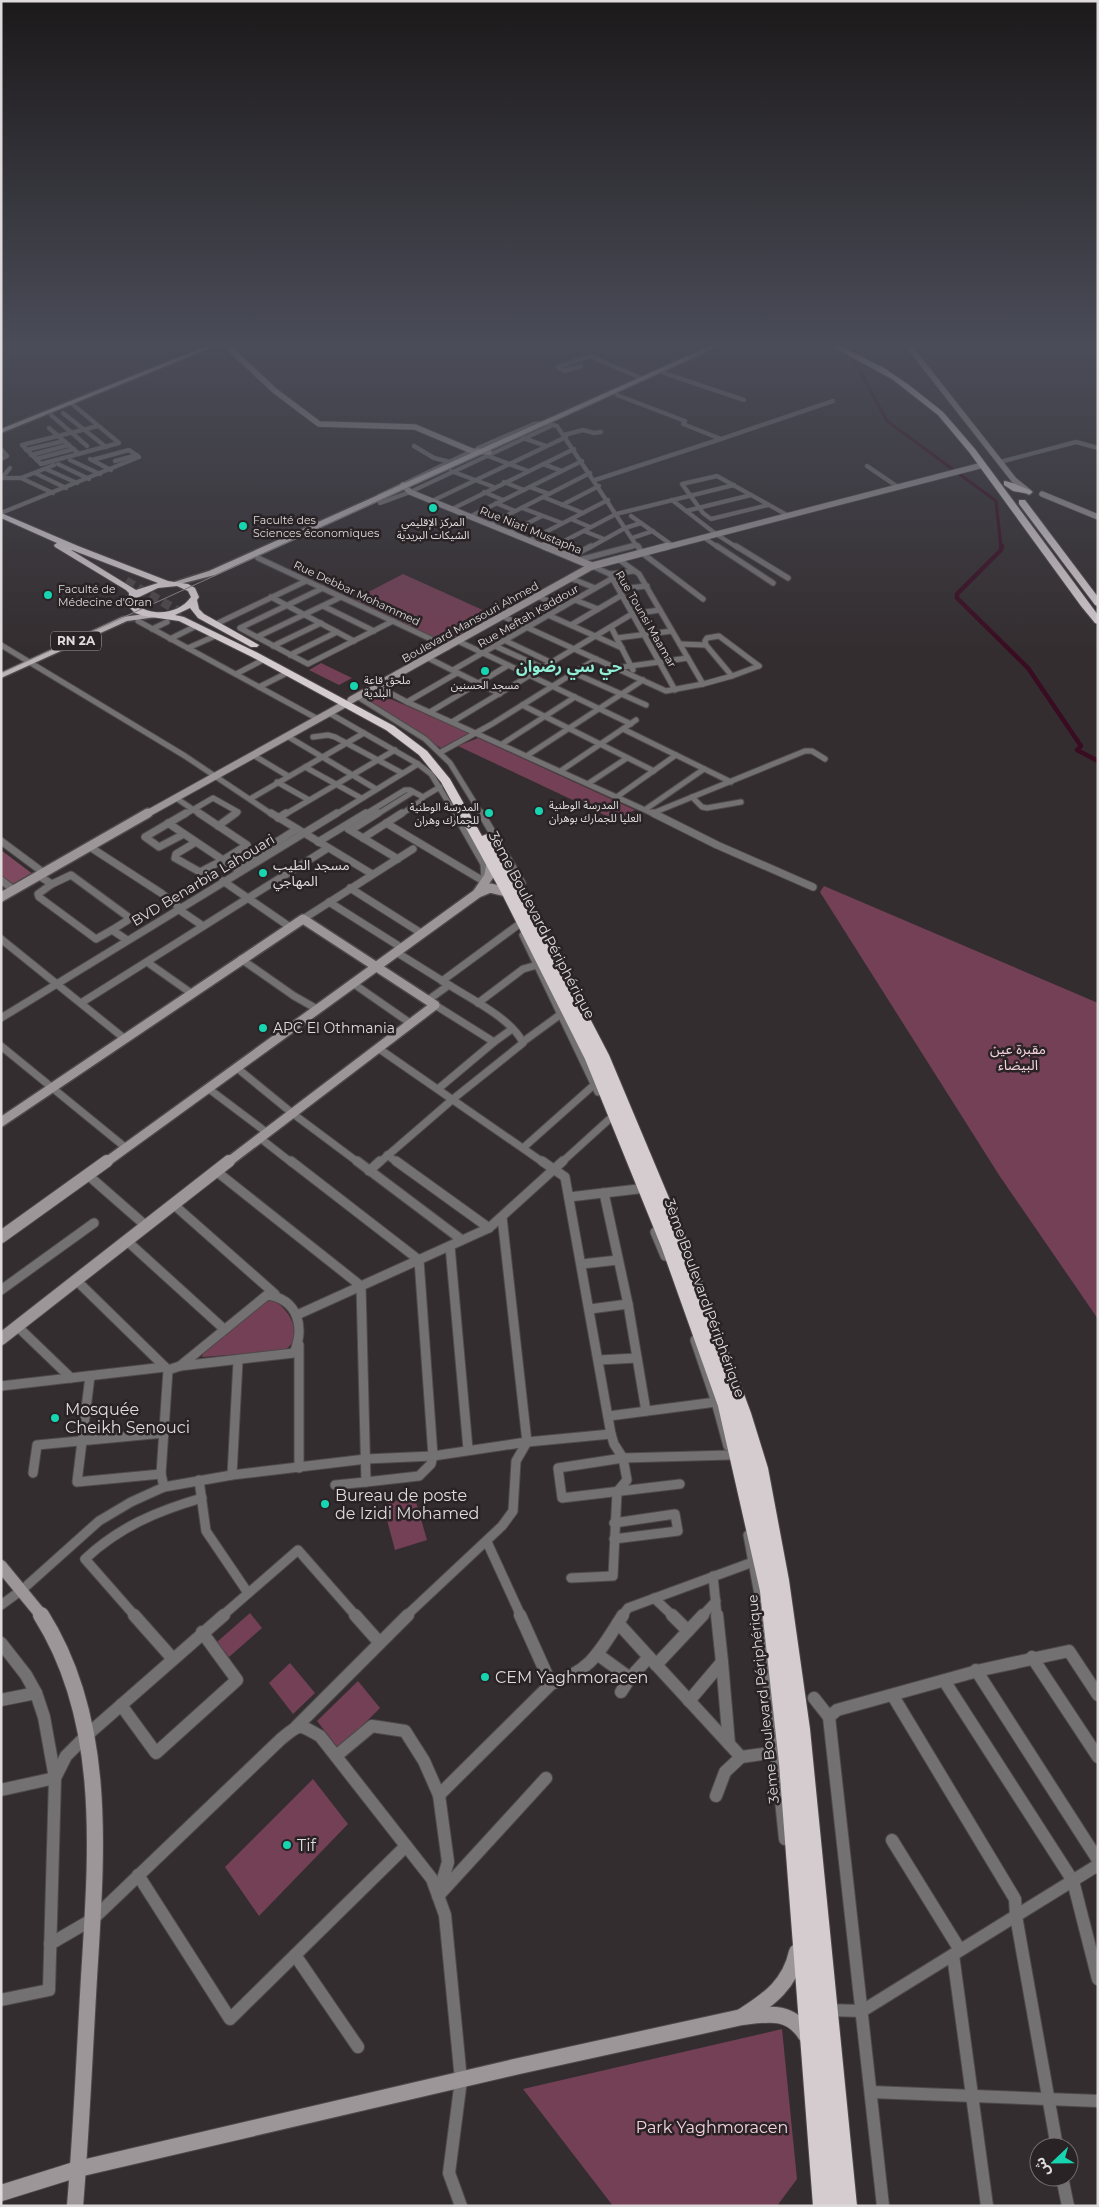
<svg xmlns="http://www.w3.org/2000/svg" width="1099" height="2207" font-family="Montserrat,'Noto Sans Arabic',sans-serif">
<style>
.green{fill:#734055}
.forest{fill:#7f4a5f}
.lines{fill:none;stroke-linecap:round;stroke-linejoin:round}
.canal-far1{stroke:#390c21;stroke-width:3}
.canal{stroke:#390c21;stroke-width:4.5}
.highway-tunnel{stroke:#4d4749;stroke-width:9;stroke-dasharray:9 5;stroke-linecap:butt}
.street-far4-casing{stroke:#4f494b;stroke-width:5}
.street-far3-casing{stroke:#4f494b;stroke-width:7}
.street-far2-casing{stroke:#4f494b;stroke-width:9}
.street-far1-casing{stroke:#4f494b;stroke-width:11}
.street-casing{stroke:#4f494b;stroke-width:14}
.secondary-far4-casing{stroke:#4f494b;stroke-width:7}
.secondary-far3-casing{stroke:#4f494b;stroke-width:9}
.secondary-far2-casing{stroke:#4f494b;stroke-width:12}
.secondary-far1-casing{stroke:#4f494b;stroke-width:14}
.secondary-casing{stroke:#4f494b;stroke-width:18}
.primary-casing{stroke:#4f494b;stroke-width:3}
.highway-casing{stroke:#4f494b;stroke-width:2}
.street-far4{stroke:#747172;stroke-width:4}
.street-far3{stroke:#747172;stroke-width:5}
.street-far2{stroke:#747172;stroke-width:7}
.street-far1{stroke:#747172;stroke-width:9}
.street{stroke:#747172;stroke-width:12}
.secondary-far4{stroke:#9c9698;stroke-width:5.5}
.secondary-far3{stroke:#9c9698;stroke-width:7}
.secondary-far2{stroke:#9c9698;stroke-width:9}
.secondary-far1{stroke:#9c9698;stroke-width:12}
.secondary{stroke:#9c9698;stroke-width:16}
.primary{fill:#bab3b5;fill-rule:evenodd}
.highway{fill:#d5cccf;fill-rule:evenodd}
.tram{stroke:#8b8688;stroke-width:1}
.poi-dot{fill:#18d5b2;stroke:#292325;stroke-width:2}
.labels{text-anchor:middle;stroke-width:5;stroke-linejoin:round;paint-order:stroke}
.far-poi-label{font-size:11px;fill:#dfdbdc;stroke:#292325;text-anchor:start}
.far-street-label{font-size:11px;fill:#dfdbdc;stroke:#292325}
.shield{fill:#292325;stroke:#a8a4a5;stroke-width:1}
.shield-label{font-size:12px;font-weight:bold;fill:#dfdbdc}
.poi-label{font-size:14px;fill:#dfdbdc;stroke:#292325;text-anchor:start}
.street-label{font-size:14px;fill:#dfdbdc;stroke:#292325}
.park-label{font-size:14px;fill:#f6d3df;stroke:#292325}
.far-district-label{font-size:16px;font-weight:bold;fill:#8eefd6;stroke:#292325}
.near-poi-label{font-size:16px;fill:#dfdbdc;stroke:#292325;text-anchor:start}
.near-park-label{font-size:16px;fill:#f6d3df;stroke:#292325}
</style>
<rect width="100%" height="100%" fill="#332d2f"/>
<g class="green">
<polygon points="403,574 496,616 446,644 353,600"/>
<polygon points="321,663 352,678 339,685 309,670"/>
<polygon points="377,693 469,733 441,748 365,700"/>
<polygon points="478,738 635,810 615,820 458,746"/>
<polygon points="824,886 1098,1003 1098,1319 999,1175 820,892"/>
<path d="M270 1299C290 1306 307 1341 282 1351L202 1357 203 1354 265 1300Z"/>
<polygon points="414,1495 427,1540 395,1550 383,1505"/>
<polygon points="250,1613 262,1628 229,1657 217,1642"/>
<polygon points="290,1663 315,1693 293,1714 269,1683"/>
<polygon points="358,1681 380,1708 339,1749 317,1721"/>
<polygon points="313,1779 348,1824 259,1916 225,1867"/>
<polygon points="782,2029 797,2179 777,2206 613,2206 523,2089"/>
</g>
<polygon class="forest" points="1,850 34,875 13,886 1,876"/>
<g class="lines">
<g class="canal-far1">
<polyline points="813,342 822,345"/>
<polyline points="854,360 887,421 996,501 1001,548"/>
</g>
<polyline class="canal" points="1002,546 1001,550 957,594 957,598 1028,668 1081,746 1077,750 1098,761"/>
<polyline class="highway-tunnel" points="126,581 182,613"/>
<g class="street-far4-casing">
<g id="street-far4">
<polyline points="898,342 910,347"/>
<polyline points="581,366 564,371 558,367 590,356 643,379"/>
<polyline points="664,373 744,400"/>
<polyline points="71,403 119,443 41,464 22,445 98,426"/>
<polyline points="63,413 106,447"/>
<polyline points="51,415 87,446"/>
<polyline points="49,428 79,454"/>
<polyline points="564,435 583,430 594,433 601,432"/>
<polyline points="523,438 546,446"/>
<polyline points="721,439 833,401"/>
<polyline points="414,446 434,458 450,462"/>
<polyline points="1,449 7,456 1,459"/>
<polyline points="26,450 64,441"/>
<polyline points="479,451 478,448 534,424 544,423 557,426 638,548"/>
<polyline points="31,455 69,445"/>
<polyline points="488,456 528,471"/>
<polyline points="36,459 74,449"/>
<polyline points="90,459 111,470"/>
<polyline points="70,460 100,474"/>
<polyline points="115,461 137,455"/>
<polyline points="1000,462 1076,442 1098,448"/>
<polyline points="58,464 89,479"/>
<polyline points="543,464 562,471"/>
<polyline points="867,466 898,487"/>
<polyline points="46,469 77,483"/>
<polyline points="451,471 494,487"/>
<polyline points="35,473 66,488"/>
<polyline points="1,478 21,478 54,465"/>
<polyline points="21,478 53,493"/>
<polyline points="1,479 10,468"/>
<polyline points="595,480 721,439 683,424 685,421 617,395"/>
<polyline points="504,482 524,490"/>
<polyline points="530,487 549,494"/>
<polyline points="484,492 503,500"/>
<polyline points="379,496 472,451"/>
<polyline points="543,497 583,513"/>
<polyline points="672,500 716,534 738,548"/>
<polyline points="432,501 566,437"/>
<polyline points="380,503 410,492 553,425"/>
<polyline points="496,503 515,511"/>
<polyline points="562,505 599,486"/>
<polyline points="768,505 711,519 703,513 682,484 717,476 787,515"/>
<polyline points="522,508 562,523"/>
<polyline points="452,509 574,449"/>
<polyline points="686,511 751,495"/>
<polyline points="1,513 139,457 129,450 92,460"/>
<polyline points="471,516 582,461"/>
<polyline points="631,516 672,545"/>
<polyline points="571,519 590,527"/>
<polyline points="490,524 590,473"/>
<polyline points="584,531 604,539"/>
<polyline points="510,532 542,516"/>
<polyline points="703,537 719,548"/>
<polyline points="632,538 653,531"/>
<polyline points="530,540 608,500"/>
<polyline points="551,548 616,514 734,485"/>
<polyline points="589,548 625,528 641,523"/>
<polyline points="627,548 637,545"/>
</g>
</g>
<g class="street-far3-casing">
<g id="street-far3">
<polyline points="638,546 642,553 703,599"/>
<polyline points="717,546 773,583"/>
<polyline points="736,546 788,578"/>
<polyline points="550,548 553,546"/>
<polyline points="571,557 591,546"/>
<polyline points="258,558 448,647"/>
<polyline points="579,560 632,546"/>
<polyline points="592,566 610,574 675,690"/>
<polyline points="610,574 634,571"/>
<polyline points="570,578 595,588"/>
<polyline points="323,588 240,628 308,664 393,621"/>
<polyline points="619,589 647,586"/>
<polyline points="537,596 562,607"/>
<polyline points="271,597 354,641"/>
<polyline points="575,600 598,609"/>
<polyline points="323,606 374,631"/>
<polyline points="144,615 138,618 138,621 318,719"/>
<polyline points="548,615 622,648"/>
<polyline points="502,616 666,691 703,684 639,574 618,559"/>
<polyline points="216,624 306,581"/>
<polyline points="571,625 622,595"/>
<polyline points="611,627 633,670"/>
<polyline points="152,629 167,622"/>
<polyline points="257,637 341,597"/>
<polyline points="617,638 672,631"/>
<polyline points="170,639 196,626"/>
<polyline points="504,640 552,663"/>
<polyline points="458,641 631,724"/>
<polyline points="680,644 706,645 732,676 703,684"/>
<polyline points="1,645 185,756 273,815"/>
<polyline points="706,645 705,641 707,638 719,636 759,666"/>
<polyline points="273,646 321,623"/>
<polyline points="495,646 543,668"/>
<polyline points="188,648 215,636"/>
<polyline points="290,655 337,632"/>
<polyline points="428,658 500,694"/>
<polyline points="616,668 688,658"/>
<polyline points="453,670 613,578"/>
<polyline points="574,673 646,705"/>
<polyline points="236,674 263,660"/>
<polyline points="732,676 759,666"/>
<polyline points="377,686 407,702 656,815"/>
<polyline points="259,687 287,673"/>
<polyline points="358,697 425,739 450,763 482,815"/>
<polyline points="407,702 457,673"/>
<polyline points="522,705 654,771"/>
<polyline points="430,712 507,666"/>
<polyline points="329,713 418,764 431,774 456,815"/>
<polyline points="452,722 632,614 660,610"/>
<polyline points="623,729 731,782"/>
<polyline points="287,736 376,789"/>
<polyline points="313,737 328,735 335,737 402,773"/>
<polyline points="502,744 575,697"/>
<polyline points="441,752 492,724 596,659"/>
<polyline points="253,755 288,776"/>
<polyline points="528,755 643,680"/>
<polyline points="305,767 361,798"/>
<polyline points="562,770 636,720"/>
<polyline points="277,782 309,800"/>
<polyline points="589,783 627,758"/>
<polyline points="618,796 676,755"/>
<polyline points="692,797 702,807 707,808 741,802"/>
<polyline points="176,798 201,815"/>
<polyline points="250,799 364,733"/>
<polyline points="646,809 704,769"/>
<polyline points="653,813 805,751 812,751 825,759"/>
<polyline points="184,815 213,798 238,812 234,815"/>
<polyline points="284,815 395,750"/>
<polyline points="335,815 418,764"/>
<polyline points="364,815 405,790 410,790 423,797 440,787"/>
<polyline points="376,815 413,792"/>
<polyline points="400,815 421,801 423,797"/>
</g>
</g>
<g class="street-far2-casing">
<g id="street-far2">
<polyline points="199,813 247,845 223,860 240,871"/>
<polyline points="271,813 372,874"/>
<polyline points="455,813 484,864 485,880"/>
<polyline points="481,813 522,883 518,892"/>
<polyline points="653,813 717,845 813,887"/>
<polyline points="278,818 286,813"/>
<polyline points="168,823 223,860 200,872 175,858 176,854 196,842"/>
<polyline points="386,823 485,882"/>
<polyline points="218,826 236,813"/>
<polyline points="348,829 398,859"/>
<polyline points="351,830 378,813"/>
<polyline points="184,834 159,847 145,837 186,813"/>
<polyline points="363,838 402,813"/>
<polyline points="1,841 44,873"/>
<polyline points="318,842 366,813"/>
<polyline points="90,847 161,893 180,908"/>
<polyline points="235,868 297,829"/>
<polyline points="39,876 52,884 71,875 127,916 128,920 112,930 127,940"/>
<polyline points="1,880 14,890"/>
<polyline points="223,881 290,927"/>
<polyline points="52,884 38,894 39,897 96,939 112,930"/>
<polyline points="350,888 421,933"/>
<polyline points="329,902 402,948"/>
<polyline points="178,909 203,926"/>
<polyline points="303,919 413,849"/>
<polyline points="523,935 598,1092"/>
<polyline points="1,939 125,1039"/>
<polyline points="396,952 449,985 428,1000"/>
<polyline points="241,959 294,996 317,1009"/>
<polyline points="147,962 191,993"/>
<polyline points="442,981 518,925"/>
<polyline points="354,984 410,1023"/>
<polyline points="81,1003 328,848"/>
<polyline points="478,1003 523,969 537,965"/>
<polyline points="435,1005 494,1042 438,1089"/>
<polyline points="1,1018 337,813"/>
<polyline points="524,1041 561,1014"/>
<polyline points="494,1042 512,1029"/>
<polyline points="1,1046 126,1148"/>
<polyline points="378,1048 544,1163"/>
<polyline points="237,1068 292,1113 359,1163"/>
<polyline points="209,1089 266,1132"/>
<polyline points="260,1138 292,1163"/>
<polyline points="523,1148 595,1084"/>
<polyline points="387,1155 398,1163"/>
<path d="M379 1163 453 1099 523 1043C512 1019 471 999 449 985"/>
<polyline points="561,1163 615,1114"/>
</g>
</g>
<g class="street-far1-casing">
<g id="street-far1">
<polyline points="357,1161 462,1240"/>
<polyline points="396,1161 489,1228"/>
<polyline points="542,1161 565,1177 611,1434 614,1444 623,1458 627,1480 617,1492 613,1576 571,1578"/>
<polyline points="216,1171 361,1286 366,1482 419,1476 431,1464 433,1456 419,1260 291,1161"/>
<polyline points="369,1171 380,1161"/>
<polyline points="89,1176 145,1225"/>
<polyline points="604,1193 628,1304 646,1411"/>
<polyline points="569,1197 638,1189"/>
<polyline points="173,1204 275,1294"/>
<polyline points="655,1232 665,1256"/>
<polyline points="126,1240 224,1329"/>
<polyline points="450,1246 468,1449"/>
<polyline points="582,1264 618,1260"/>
<polyline points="77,1281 165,1367"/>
<polyline points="1,1290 94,1223"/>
<path d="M267 1295C298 1299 305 1327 294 1353L180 1366Z"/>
<polyline points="590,1309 628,1304"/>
<polyline points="297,1315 489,1228 563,1161"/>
<polyline points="18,1327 71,1378"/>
<polyline points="695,1340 716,1402 728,1446"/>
<polyline points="299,1345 299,1468"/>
<polyline points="599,1360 637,1358"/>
<polyline points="90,1376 77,1482 161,1474"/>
<polyline points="1,1386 165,1367 168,1370 180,1366"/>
<polyline points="609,1416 716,1402"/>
<polyline points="33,1473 37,1445 164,1433"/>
<polyline points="232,1475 238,1361"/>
<polyline points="199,1480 206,1531 248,1593"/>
<polyline points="680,1484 562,1498 558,1468 623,1458 730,1455"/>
<polyline points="335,1485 366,1482"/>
<polyline points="164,1487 161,1474 168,1370"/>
<polyline points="614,1523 675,1514 678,1531 614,1539"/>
<polyline points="748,1535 763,1616"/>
<polyline points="487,1542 521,1616"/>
<polyline points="713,1576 717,1616"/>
<polyline points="654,1598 673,1616"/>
<polyline points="1,1605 23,1589 99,1521 131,1502 164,1487 232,1475 366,1459 433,1456 527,1442 611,1434"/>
<path d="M135 1616 85 1559C119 1527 157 1511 202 1498"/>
<polyline points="222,1616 298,1550 356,1616"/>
<polyline points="406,1616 502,1526 513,1511 516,1461 527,1442 502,1217"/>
<polyline points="622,1616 628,1608 753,1562"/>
<polyline points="702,1616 716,1601"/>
</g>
</g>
<g class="street-casing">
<g id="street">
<polyline points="134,1615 173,1659"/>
<polyline points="355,1615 379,1642"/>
<polyline points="623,1615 618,1623 649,1657"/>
<polyline points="672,1615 688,1631"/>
<polyline points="762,1615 785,1839"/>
<polyline points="1,1643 26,1675 36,1693 44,1717 55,1778 49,1990 1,2000"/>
<polyline points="597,1654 630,1678"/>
<polyline points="1032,1657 1098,1757"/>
<polyline points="722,1662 729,1744"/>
<polyline points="656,1665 703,1615"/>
<polyline points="976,1670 1098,1860"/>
<polyline points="945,1682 1073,1881 1098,1979"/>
<path d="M551 1684C590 1670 597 1656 618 1623"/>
<polyline points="621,1692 630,1678 649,1657 741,1757"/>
<polyline points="893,1696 1015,1899 1016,1916 1057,2147"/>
<polyline points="814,1698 829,1717"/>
<polyline points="1,1700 36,1693"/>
<polyline points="689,1701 722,1662 717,1615"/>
<polyline points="121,1705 156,1753 237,1680 202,1632"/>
<polyline points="296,1727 408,1615"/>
<polyline points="336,1756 372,1726 405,1731 424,1761 439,1795 448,1862 438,1896 546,1778"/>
<polyline points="1,1790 55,1778 66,1756 87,1735 224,1615"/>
<polyline points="439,1795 551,1684 520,1615"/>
<polyline points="716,1796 725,1772 741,1757 776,1752"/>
<polyline points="892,1840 960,1950"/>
<polyline points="138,1875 230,2019 406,1846"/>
<path d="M50 1944 93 1919 281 1739C301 1723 298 1724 320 1736L432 1879 445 1915 461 2080 449 2173 461 2206"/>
<polyline points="295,1955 358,2047"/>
<polyline points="953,1955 987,2206"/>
<polyline points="829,2010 862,2011 1098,1865"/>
<polyline points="871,2092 1098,2101"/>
<polyline points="1062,2177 1068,2206"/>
<polyline points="883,2206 829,1717 837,1710 981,1670 1069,1651 1098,1695"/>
</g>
</g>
<g class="secondary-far4-casing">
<g id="secondary-far4">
<polyline points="919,342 914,344 911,349 1014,480 1029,492"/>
<polyline points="220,343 229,348 275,391 319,424 415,427 472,451 489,452"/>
<polyline points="403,485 410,492 547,548"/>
<polyline points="1042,494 1098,517"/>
<polyline points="663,548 983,465"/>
</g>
</g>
<g class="secondary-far3-casing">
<g id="secondary-far3">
<polyline points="544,546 592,566"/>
<polyline points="351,700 592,566 668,546"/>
<polyline points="145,815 345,704"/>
</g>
</g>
<g class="secondary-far2-casing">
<g id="secondary-far2">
<polyline points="478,892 489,876 491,863"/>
<polyline points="1,897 148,813"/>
<polyline points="1,1122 303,919 435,1005 227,1163"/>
<polyline points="105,1163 478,893 490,888 507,892"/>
</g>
</g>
<g class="secondary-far1-casing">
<g id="secondary-far1">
<polyline points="1,1237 107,1161"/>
<polyline points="1,1339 229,1161"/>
<polyline points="1,1566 42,1616"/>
</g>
</g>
<g class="secondary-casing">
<g id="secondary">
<path d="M41 1615C112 1727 95 1868 88 1995 84 2065 81 2136 75 2206"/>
<path d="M743 2016C770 1999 790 1984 797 1952"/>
<path d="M1 2193 78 2169 519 2066 742 2017C768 2014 790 2009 806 2035"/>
</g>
</g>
<g class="primary-casing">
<g id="primary">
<polygon points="217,342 225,342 1,433 1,429"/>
<polygon points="719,342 727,342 215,575 172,586 168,584 209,571"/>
<polygon points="153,613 156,613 156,617 127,621 1,678 1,673 122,617"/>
</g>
</g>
<g class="highway-casing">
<g id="highway">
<polygon points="824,342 832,342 884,368 909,385 943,412 975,449 1098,615 1098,624 1095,623 1081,606 969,452 938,415 892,379"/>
<path d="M1004 481C1009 481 1028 489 1033 492L1029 494 1013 491 1004 485Z"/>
<polygon points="1019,500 1025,500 1098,597 1098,606 1095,605 1019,504"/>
<path d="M1 513 78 546 168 581 188 584 195 588 199 597 197 600 199 609 204 614 259 645 257 647H251L198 618 190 608 175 615 184 617 258 653 394 726 427 751 450 779 482 836 487 834 493 837 524 892 609 1055 688 1243 751 1413 768 1468 789 1580 810 1729 857 2206H813L779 1763 760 1591 718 1406 661 1246 585 1059 501 892 441 782 419 755 386 730 252 657 179 621 144 616 135 613 128 606 129 593 126 590 55 547 54 545 57 543 1 518ZM71 550H72L158 583 136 590ZM177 586 188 591 191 597C179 614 153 617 137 605V598L158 588Z"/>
</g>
</g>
<use href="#street-far4" class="street-far4"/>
<use href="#street-far3" class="street-far3"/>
<use href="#street-far2" class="street-far2"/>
<use href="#street-far1" class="street-far1"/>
<use href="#street" class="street"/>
<use href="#secondary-far4" class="secondary-far4"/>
<use href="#secondary-far3" class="secondary-far3"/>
<use href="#secondary-far2" class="secondary-far2"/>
<use href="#secondary-far1" class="secondary-far1"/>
<use href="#secondary" class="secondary"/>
<use href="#primary" class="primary"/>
<use href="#highway" class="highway"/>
<polyline class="tram" points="1,673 728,342"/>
</g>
<linearGradient id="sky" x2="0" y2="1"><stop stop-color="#1c191a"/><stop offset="0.53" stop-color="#4a4c58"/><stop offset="1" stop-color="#4a4c58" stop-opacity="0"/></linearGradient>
<rect width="1099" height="651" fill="url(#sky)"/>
<g class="poi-dot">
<circle cx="433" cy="508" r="5"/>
<circle cx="243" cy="526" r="5"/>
<circle cx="48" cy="595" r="5"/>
<circle cx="485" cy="671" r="5"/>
<circle cx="354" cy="686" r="5"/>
<circle cx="539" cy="811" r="5"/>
<circle cx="489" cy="813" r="5"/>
<circle cx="263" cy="873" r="5"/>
<circle cx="263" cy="1028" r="5"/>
<circle cx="55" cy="1418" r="5"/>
<circle cx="325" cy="1504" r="5"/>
<circle cx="485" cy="1677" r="5"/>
<circle cx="287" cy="1845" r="5"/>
</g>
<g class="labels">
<g class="far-poi-label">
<text x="253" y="524">Faculté des<tspan x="253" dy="13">Sciences économiques</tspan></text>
<text x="433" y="526" text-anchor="middle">المركز الإقليمي<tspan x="433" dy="13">الشيكات البريدية</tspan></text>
<text x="58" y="593">Faculté de<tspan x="58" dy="13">Médecine d'Oran</tspan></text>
<text x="364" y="684">ملحق قاعة<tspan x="364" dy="13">البلدية</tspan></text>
<text x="485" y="689" text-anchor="middle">مسجد الحسنين</text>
<text x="549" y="809">المدرسة الوطنية<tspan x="549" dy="13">العليا للجمارك بوهران</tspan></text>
<text x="479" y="811" text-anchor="end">المدرسة الوطنية<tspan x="479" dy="13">للجمارك وهران</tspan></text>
</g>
<g class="far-street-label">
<text transform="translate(531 530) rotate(22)" y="4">Rue Niati Mustapha</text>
<text transform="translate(357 593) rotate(25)" y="4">Rue Debbar Mohammed</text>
<text transform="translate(528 616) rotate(-30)" y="4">Rue Meftah Kaddour</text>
<text transform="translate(646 619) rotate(60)" y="4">Rue Tounsi Maamar</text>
<text transform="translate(470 622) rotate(-29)" y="4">Boulevard Mansouri Ahmed</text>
</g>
<rect class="shield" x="51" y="631.5" width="50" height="19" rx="4"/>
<g class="shield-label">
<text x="76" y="645">RN 2A</text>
</g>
<g class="poi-label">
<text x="273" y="870">مسجد الطيب<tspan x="273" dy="16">المهاجي</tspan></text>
<text x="273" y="1033">APC El Othmania</text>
</g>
<g class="street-label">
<text transform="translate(203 880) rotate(-31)" y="5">BVD Benarbia Lahouari</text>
<text transform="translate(542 925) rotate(62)" y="5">3ème Boulevard Périphérique</text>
<text transform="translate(705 1298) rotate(70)" y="5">3ème Boulevard Périphérique</text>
<text transform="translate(763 1699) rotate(-96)" y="5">3ème Boulevard Périphérique</text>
</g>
<g class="park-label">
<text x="1018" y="1054">مقبرة عين<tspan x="1018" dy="16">البيضاء</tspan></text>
</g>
<g class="far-district-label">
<text x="569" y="672">حي سي رضوان</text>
</g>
<g class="near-poi-label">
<text x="65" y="1415">Mosquée<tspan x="65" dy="18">Cheikh Senouci</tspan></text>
<text x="335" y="1501">Bureau de poste<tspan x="335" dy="18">de Izidi Mohamed</tspan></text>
<text x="495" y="1683">CEM Yaghmoracen</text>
<text x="297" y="1851">Tif</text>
</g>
<g class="near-park-label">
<text x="712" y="2133">Park Yaghmoracen</text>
</g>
</g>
<rect width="1099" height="2207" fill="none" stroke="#dfdbdc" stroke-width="5"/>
<g transform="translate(1054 2162) rotate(248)"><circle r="24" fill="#292325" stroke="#726d6e"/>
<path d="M0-4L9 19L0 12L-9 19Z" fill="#18d5b2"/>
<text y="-8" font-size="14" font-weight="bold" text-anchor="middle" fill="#dfdbdc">ش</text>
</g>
</svg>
